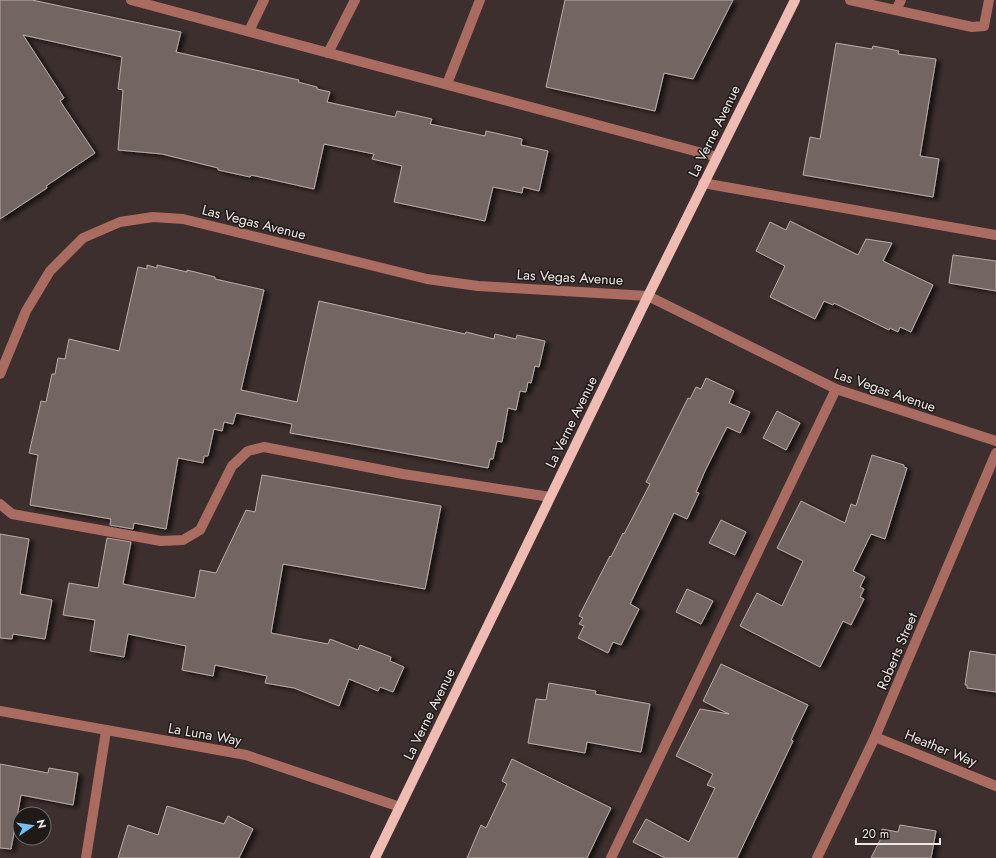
<svg xmlns="http://www.w3.org/2000/svg" width="996" height="858" font-family="Jost,sans-serif">
<style>
.building{fill:#736562;stroke:#bbaba8;filter:url(#shadow)}
.lines{fill:none;stroke-linecap:round;stroke-linejoin:round}
.minor{stroke:#aa6b61;stroke-width:10}
.major{stroke:#efbbb2;stroke-width:10}
.labels{text-anchor:middle;stroke-width:3;stroke-linejoin:round;paint-order:stroke}
.street-label{font-size:14px;fill:#efe7e5;stroke:#1f1918}
</style>
<defs>
<filter id="shadow"><feDropShadow dx="4.5" dy="2.5" stdDeviation="2" flood-color="#0009"/></filter>
</defs>
<rect width="100%" height="100%" fill="#3c2f2d"/>
<g class="building">
<polygon points="0,0 32,0 181,32 176,52 299,80 298,82 317,87 317,89 330,92 327,102 395,117 397,111 432,119 430,124 485,136 486,131 522,139 521,145 548,151 539,191 523,187 522,193 493,187 485,221 394,202 402,166 372,159 374,154 324,144 314,189 251,175 250,177 218,170 218,168 162,154 118,150 123,90 118,89 122,57 23,35 64,98 60,101 95,153 46,186 47,188 0,219"/>
<polygon points="565,0 733,0 693,79 664,73 655,111 546,87"/>
<polygon points="836,43 872,49 873,46 899,51 898,54 936,59 920,156 939,159 933,197 803,175 810,137 820,139"/>
<polygon points="790,221 858,255 866,239 892,243 883,261 933,285 911,332 900,327 898,332 890,328 889,330 834,303 833,305 824,301 815,319 770,297 785,266 756,251 770,222 786,230"/>
<polygon points="953,255 996,261 996,291 949,283"/>
<polygon points="147,265 157,268 157,265 187,272 187,270 215,277 215,279 264,290 241,390 297,402 319,301 465,334 466,332 494,339 495,334 516,339 517,335 545,341 539,367 535,366 531,383 528,382 526,392 520,391 516,410 508,408 502,442 497,441 493,459 490,459 488,468 290,433 292,424 236,413 233,424 224,422 222,431 214,429 208,456 204,456 203,463 178,458 166,529 134,523 133,529 110,525 111,519 30,505 38,455 29,453 41,401 46,402 52,374 55,374 58,358 65,359 69,339 119,351 138,267 147,269"/>
<polygon points="706,378 734,391 729,403 750,412 740,433 727,427 705,471 696,492 699,493 687,519 674,513 630,604 639,609 621,645 613,642 608,653 578,638 584,626 579,624 583,618 579,616 610,556 611,557 623,533 624,534 650,484 646,482 688,398 690,399 696,387 701,389"/>
<polygon points="777,411 800,423 786,450 763,438"/>
<polygon points="872,455 904,465 904,467 907,468 885,539 871,534 853,571 865,577 860,587 864,589 860,597 864,599 851,625 843,621 820,667 740,626 757,593 782,606 803,561 777,548 801,501 845,523 851,504 856,506"/>
<polygon points="262,475 441,506 425,589 283,564 271,633 328,644 330,639 358,650 360,645 391,657 390,661 404,667 393,692 380,687 378,691 349,679 339,706 294,688 265,683 267,676 215,665 213,676 182,670 186,646 128,634 124,657 90,651 95,620 63,615 69,583 98,588 107,538 131,542 123,584 195,598 200,570 216,573 246,510 255,512"/>
<polygon points="721,520 746,532 735,555 709,543"/>
<polygon points="0,534 29,539 20,594 52,600 45,639 13,634 12,639 0,638"/>
<polygon points="687,589 713,601 701,624 676,612"/>
<polygon points="970,651 996,655 996,692 967,688 967,685 965,685"/>
<polygon points="721,664 808,705 791,740 793,741 737,858 665,858 633,842 646,819 689,842 715,788 707,785 713,774 676,756 700,709 729,714 703,701"/>
<polygon points="549,683 596,691 595,694 650,704 641,752 587,742 585,753 528,743 536,699 546,700"/>
<polygon points="512,759 611,808 587,858 467,858 481,825 486,828 507,784 502,781"/>
<polygon points="0,764 48,773 49,768 78,773 73,805 21,795 11,849 0,848"/>
<polygon points="167,806 224,824 228,816 253,829 239,858 118,858 128,825 158,835"/>
<polygon points="900,825 936,831 931,858 871,858 880,840 882,829 898,832"/>
</g>
<g class="lines">
<g class="minor">
<polyline points="131,0 717,157"/>
<polyline points="850,0 972,27 984,26 989,0"/>
<polyline points="896,10 901,0"/>
<polyline points="249,31 264,0"/>
<polyline points="328,53 355,0"/>
<polyline points="447,84 480,0"/>
<polyline points="703,183 996,235"/>
<polyline points="0,374 26,311 50,271 83,238 120,222 153,217 183,219 427,279 478,286 648,296 836,389 996,441"/>
<polyline points="0,504 12,514 161,541 183,540 200,530 232,466 248,451 264,447 403,474 550,497"/>
<polyline points="0,711 246,755 400,807"/>
<polyline points="875,737 996,786"/>
<polyline points="86,858 106,731"/>
<polyline points="611,858 836,389"/>
<polyline points="817,858 875,737 996,453"/>
</g>
<polyline class="major" points="375,858 648,296 795,0"/>
</g>
<g class="labels">
<g class="street-label">
<text transform="translate(714 131) rotate(-64)" y="5">La Verne Avenue</text>
<text transform="translate(254 222) rotate(14)" y="5">Las Vegas Avenue</text>
<text transform="translate(570 277) rotate(3)" y="5">Las Vegas Avenue</text>
<text transform="translate(885 390) rotate(19)" y="5">Las Vegas Avenue</text>
<text transform="translate(571 422) rotate(-64)" y="5">La Verne Avenue</text>
<text transform="translate(897 651) rotate(-67)" y="5">Roberts Street</text>
<text transform="translate(429 714) rotate(-64)" y="5">La Verne Avenue</text>
<text transform="translate(205 734) rotate(10)" y="5">La Luna Way</text>
<text transform="translate(941 748) rotate(22)" y="5">Heather Way</text>
</g>
</g>
<g transform="translate(32 826) rotate(77)"><circle r="19" fill="#1f1918" stroke="#726b6a"/>
<path d="M0-3L7 15L0 10L-7 15Z" fill="#72c1f5"/>
<text y="-6" font-size="11" font-weight="bold" text-anchor="middle" fill="#efe7e5">N</text>
</g>
<path d="M856 838v6h84v-6" fill="none" stroke="#efe7e5" stroke-width="2"/>
<text x="862" y="838" font-size="12" fill="#efe7e5" stroke="#1f1918" stroke-width="3" paint-order="stroke">20 m</text>
</svg>
